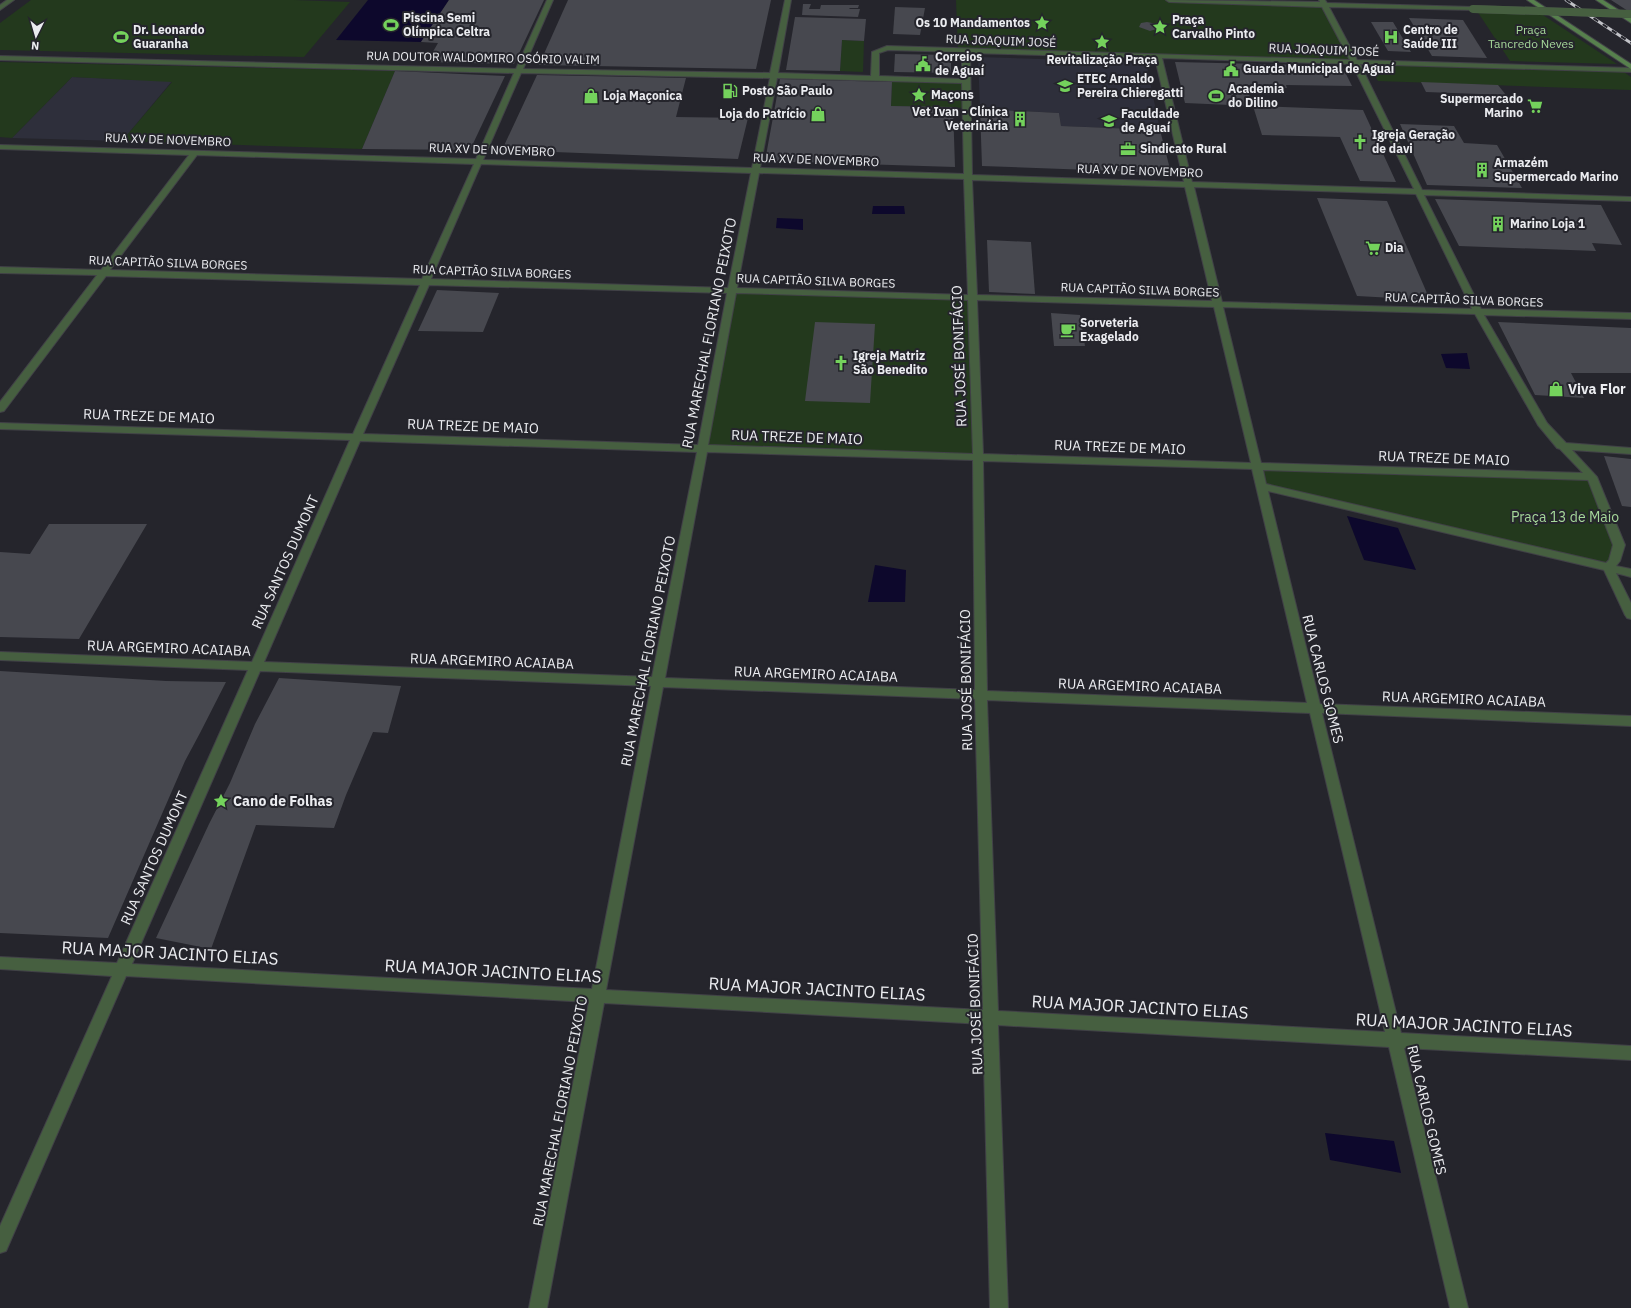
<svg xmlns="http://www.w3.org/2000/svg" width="1631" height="1308" font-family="'IBM Plex Sans',sans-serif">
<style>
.built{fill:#2e2f3b}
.green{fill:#23391d}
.water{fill:#0d082c}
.building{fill:#47484f}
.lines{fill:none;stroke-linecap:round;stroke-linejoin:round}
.minor-casing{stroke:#414147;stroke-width:2}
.secondary-casing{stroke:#414147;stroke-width:2}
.minor{fill:#465f40;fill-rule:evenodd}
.secondary{fill:#57804d;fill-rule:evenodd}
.rail-casing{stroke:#c1c2c7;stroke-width:3}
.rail{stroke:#25252c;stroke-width:2;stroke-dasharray:5.5;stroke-linecap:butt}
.minor-bridge-casing{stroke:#414147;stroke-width:8;stroke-linecap:butt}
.minor-bridge{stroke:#465f40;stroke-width:8}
.labels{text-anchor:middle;stroke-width:4;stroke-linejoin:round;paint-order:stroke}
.far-poi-label{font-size:12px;font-weight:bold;fill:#ebecf0;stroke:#25252c;text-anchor:start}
.far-park-label{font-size:12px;fill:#a6d89a;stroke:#25252c}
.far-street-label{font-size:12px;fill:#ebecf0;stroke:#25252c}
.street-label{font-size:14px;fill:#ebecf0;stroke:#25252c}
.poi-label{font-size:14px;font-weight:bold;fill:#ebecf0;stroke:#25252c;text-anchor:start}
.park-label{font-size:14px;fill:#a6d89a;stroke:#25252c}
.near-street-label{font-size:17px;fill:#ebecf0;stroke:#25252c}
</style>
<rect width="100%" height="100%" fill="#25252c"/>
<g class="built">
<polygon points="978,57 1146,62 1160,130 1061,126 1059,113 980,109"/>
<polygon points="72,77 172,81 122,141 12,138"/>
</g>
<g class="green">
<polygon points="31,0 294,0 350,2 304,57 0,50 0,23"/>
<polygon points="956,0 1169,0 1324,3 1355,62 958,51"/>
<polygon points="1477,11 1540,13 1617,64 1510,61"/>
<polygon points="842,40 864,41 863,72 840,71"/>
<polygon points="0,62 395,71 362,149 122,141 172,82 72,77 12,138 0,137"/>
<polygon points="1367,62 1621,70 1631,77 1631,90 1378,81"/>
<polygon points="892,79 966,81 966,108 891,106"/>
<polygon points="732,291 972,298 978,458 702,449"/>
<polygon points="1257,467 1592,477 1619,545 1608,568 1261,486"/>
</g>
<g class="water">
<polygon points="368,0 449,0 421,42 336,40"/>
<polygon points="873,206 904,206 905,214 872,214"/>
<polygon points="777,218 803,219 803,230 776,228"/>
<polygon points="1467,353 1470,369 1446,368 1441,354"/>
<polygon points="1347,516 1398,528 1416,570 1364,560"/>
<polygon points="875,565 906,570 905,602 868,602"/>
<polygon points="1325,1133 1394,1141 1401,1173 1330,1160"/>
</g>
<g class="building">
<polygon points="449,0 544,0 514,64 427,62 438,43 421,42"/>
<polygon points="568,0 771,0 756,69 539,65"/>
<polygon points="1611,0 1631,0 1631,11 1628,11"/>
<polygon points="803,4 811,4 809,9 820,9 821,5 859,5 858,8 850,8 849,9 860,9 858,17 802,15"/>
<polygon points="895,7 925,8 920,35 893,34"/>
<polygon points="795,17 866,19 864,41 842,40 840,71 786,70"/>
<polygon points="1409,18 1463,20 1487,58 1432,56"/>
<polygon points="1147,22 1157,24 1160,28 1150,31 1139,27 1141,23"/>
<polygon points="1371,22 1393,22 1411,52 1388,51"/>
<polygon points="895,54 951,55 951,73 894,72"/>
<polygon points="1175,62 1342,66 1352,86 1286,85 1287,88 1247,88 1253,106 1185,103"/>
<polygon points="395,71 505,76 470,150 362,149"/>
<polygon points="537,75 686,78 676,117 748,118 738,159 502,150"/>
<polygon points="780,79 892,82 891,106 953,107 955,167 765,161"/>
<polygon points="1421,82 1498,85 1506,95 1426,92"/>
<polygon points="1253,106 1363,110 1396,182 1360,181 1340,137 1262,135"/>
<polygon points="980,109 1059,113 1061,126 1160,130 1171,173 982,166"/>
<polygon points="1400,124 1454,126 1464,143 1497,145 1522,188 1427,185"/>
<polygon points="1317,198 1387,201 1430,300 1357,296"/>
<polygon points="1435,199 1601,205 1622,245 1592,243 1596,251 1459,246"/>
<polygon points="987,240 1031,242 1035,294 989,292"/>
<polygon points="437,290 499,293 483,332 418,331"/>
<polygon points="1051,313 1080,315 1085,346 1054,346"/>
<polygon points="815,322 875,324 870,403 805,401"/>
<polygon points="1498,322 1631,328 1631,373 1571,373 1584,398 1535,395"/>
<polygon points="1604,456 1631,459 1631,507 1622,506"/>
<polygon points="49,524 147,524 79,639 0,637 0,552 30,554"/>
<polygon points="0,671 166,681 226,682 200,733 185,761 108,938 0,933"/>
<polygon points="279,678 401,686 388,733 373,732 346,795 334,828 256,825 211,949 156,938 209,824 230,783 255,724"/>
</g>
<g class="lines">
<g class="minor-casing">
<g id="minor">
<polygon points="7,0 14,0 0,10 0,5"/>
<path d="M547 0H553L523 69 770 73 785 0H791L778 73 871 76 872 52 887 46 1350 60 1322 7 1169 2 1166 0 1320 2 1319 0H1325L1327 3 1473 7 1475 8V10L1329 7 1357 60 1631 68V72L1360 64 1422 190 1631 197V201L1424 195 1481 309 1631 313V319L1484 315 1547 423 1566 443 1631 448V454L1572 450 1597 477 1625 545 1620 561 1616 566 1631 569V577L1616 573 1631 603V619L1627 618 1625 615 1604 570 1268 491 1320 704 1631 716V726L1322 713 1401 1033 1631 1046V1060L1404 1048 1468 1308H1450L1389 1047 998 1025 1008 1308H990L983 1024 604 1003 547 1308H529L589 1002 126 976 6 1251 0 1253V1226L112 976 0 969V957L117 963 248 670 0 660V652L252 662 350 440 0 429V423L353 434 420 285 106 276 4 411 0 412V402L97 275 0 273V267L101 270 189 155 0 149V145L476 159 514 73 0 60V56L516 69ZM888 50 962 52V79L879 76V53ZM970 53 1155 58 1184 182 972 175ZM1162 58 1352 64 1414 189 1192 182ZM521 73 770 78 752 168 483 160ZM777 78 962 83 964 174 760 168ZM197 155 474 164 422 279 110 270ZM481 164 751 173 728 288 431 279ZM759 173 964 179 968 295 737 288ZM972 180 1185 187 1212 301 977 295ZM1194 187 1416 194 1472 309 1222 302ZM429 285 727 293 698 445 363 434ZM736 293 968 300 973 454 708 445ZM977 300 1214 307 1251 463 983 454ZM1223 307 1475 314 1538 425 1557 448 1560 449 1583 473 1261 463ZM360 441 697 452 652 677 264 662ZM707 452 973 460 975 690 665 678ZM983 461 1252 469 1307 703 987 691ZM1263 470 1588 480 1613 545 1609 560 1606 563 1266 484ZM260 671 651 686 592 989 132 964ZM663 687 975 699 983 1010 606 990ZM987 700 1310 713 1385 1032 998 1011Z"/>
</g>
</g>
<g class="secondary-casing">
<g id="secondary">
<polygon points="1527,0 1534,0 1631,64 1631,69"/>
<polygon points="1596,0 1603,0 1631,18 1631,23"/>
</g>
</g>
<use href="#minor" class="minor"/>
<use href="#secondary" class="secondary"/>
<g class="rail-casing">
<polyline id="rail" points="1566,0 1631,43"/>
</g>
<use href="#rail" class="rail"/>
<g class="minor-bridge-casing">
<polyline id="minor-bridge" points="1473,9 1631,14"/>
</g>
<use href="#minor-bridge" class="minor-bridge"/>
</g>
<defs>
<g id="sight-bare" transform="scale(1.2)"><path d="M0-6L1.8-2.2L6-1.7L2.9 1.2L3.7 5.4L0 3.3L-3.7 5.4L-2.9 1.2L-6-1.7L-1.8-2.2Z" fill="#74d25c" stroke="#25252c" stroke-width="2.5" paint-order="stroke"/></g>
<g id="stadium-bare" transform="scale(1.2)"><path d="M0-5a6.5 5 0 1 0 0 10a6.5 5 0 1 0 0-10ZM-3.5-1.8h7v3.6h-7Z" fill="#74d25c" stroke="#25252c" stroke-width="2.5" paint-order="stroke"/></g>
<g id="hospital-bare" transform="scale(1.2)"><path d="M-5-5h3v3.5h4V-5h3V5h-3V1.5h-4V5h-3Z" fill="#74d25c" stroke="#25252c" stroke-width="2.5" paint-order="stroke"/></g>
<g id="civic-bare" transform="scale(1.2)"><path d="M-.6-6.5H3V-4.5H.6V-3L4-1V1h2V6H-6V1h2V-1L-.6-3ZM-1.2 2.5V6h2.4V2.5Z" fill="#74d25c" stroke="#25252c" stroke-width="2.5" paint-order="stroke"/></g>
<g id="university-bare" transform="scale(1.2)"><path d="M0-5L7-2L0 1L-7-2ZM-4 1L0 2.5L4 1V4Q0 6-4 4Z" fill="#74d25c" stroke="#25252c" stroke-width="2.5" paint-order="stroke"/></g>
<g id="fuel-bare" transform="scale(1.2)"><path d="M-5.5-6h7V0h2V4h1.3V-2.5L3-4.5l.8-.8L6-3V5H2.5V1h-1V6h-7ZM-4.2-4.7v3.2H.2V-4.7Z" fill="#74d25c" stroke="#25252c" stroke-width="2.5" paint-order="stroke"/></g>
<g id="shop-bare" transform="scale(1.2)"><path d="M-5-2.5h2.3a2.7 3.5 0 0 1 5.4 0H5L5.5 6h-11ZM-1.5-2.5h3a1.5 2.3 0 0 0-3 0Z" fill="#74d25c" stroke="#25252c" stroke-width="2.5" paint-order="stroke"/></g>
<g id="supermarket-bare" transform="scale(1.2)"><path d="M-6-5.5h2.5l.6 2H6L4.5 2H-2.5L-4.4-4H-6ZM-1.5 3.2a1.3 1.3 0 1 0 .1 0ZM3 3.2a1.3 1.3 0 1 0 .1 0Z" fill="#74d25c" stroke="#25252c" stroke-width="2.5" paint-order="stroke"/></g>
<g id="building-bare" transform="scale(1.2)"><path d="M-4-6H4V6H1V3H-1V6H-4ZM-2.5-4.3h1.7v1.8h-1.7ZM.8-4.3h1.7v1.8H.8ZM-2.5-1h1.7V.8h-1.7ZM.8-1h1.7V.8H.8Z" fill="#74d25c" stroke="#25252c" stroke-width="2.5" paint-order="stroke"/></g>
<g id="church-bare" transform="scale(1.2)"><path d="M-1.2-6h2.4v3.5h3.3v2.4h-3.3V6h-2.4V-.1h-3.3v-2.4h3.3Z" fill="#74d25c" stroke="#25252c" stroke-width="2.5" paint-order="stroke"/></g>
<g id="office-bare" transform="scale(1.2)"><path d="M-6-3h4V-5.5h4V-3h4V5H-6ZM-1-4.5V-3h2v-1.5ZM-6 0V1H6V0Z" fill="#74d25c" stroke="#25252c" stroke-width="2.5" paint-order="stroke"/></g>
<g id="cafe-bare" transform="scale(1.2)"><path d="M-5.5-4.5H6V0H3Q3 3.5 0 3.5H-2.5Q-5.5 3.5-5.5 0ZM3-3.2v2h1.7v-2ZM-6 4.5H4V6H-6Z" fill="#74d25c" stroke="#25252c" stroke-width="2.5" paint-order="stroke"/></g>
</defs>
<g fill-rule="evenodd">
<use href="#sight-bare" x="1042" y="23"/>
<use href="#stadium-bare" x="391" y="25"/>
<use href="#sight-bare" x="1160" y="27"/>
<use href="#stadium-bare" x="121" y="37"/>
<use href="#hospital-bare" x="1391" y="37"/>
<use href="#sight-bare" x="1102" y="42"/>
<use href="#civic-bare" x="923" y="64"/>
<use href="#civic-bare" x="1231" y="69"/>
<use href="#university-bare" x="1065" y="86"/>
<use href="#fuel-bare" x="730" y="91"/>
<use href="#sight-bare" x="919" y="95"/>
<use href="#shop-bare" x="591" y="96"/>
<use href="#stadium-bare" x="1216" y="96"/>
<use href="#supermarket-bare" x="1535" y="106"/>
<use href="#shop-bare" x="818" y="114"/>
<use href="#building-bare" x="1020" y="119"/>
<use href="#university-bare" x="1109" y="121"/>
<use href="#church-bare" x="1360" y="142"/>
<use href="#office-bare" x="1128" y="149"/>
<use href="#building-bare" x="1482" y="170"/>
<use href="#building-bare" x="1498" y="224"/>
<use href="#supermarket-bare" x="1373" y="248"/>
<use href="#cafe-bare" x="1068" y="330"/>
<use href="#church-bare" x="841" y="363"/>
<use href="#shop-bare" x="1556" y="389"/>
<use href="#sight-bare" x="221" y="801"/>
</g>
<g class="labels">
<g class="far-poi-label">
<text x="403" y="22">Piscina Semi<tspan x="403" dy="14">Olímpica Celtra</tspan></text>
<text x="1172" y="24">Praça<tspan x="1172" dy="14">Carvalho Pinto</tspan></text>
<text x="1030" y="27" text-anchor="end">Os 10 Mandamentos</text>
<text x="133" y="34">Dr. Leonardo<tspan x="133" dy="14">Guaranha</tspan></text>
<text x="1403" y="34">Centro de<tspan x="1403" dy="14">Saúde III</tspan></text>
<text x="935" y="61">Correios<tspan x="935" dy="14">de Aguaí</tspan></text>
<text x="1102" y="64" text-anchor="middle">Revitalização Praça</text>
<text x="1243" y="73">Guarda Municipal de Aguaí</text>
<text x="1077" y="83">ETEC Arnaldo<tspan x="1077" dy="14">Pereira Chieregatti</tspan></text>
<text x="1228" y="93">Academia<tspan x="1228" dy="14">do Dilino</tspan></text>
<text x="742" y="95">Posto São Paulo</text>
<text x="931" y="99">Maçons</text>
<text x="603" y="100">Loja Maçonica</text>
<text x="1523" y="103" text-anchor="end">Supermercado<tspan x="1523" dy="14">Marino</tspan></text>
<text x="1008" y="116" text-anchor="end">Vet Ivan - Clínica<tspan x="1008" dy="14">Veterinária</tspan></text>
<text x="806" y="118" text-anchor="end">Loja do Patrício</text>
<text x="1121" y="118">Faculdade<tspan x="1121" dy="14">de Aguaí</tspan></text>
<text x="1372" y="139">Igreja Geração<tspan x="1372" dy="14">de davi</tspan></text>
<text x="1140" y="153">Sindicato Rural</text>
<text x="1494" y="167">Armazém<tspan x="1494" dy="14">Supermercado Marino</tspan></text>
<text x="1510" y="228">Marino Loja 1</text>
<text x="1385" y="252">Dia</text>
<text x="1080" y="327">Sorveteria<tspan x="1080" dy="14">Exagelado</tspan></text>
<text x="853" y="360">Igreja Matriz<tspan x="853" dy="14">São Benedito</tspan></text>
</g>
<g class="far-park-label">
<text x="1531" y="34">Praça<tspan x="1531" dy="14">Tancredo Neves</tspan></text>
</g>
<g class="far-street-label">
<text transform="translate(1001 41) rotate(2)" y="4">RUA JOAQUIM JOSÉ</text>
<text transform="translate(1324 50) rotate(2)" y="4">RUA JOAQUIM JOSÉ</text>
<text transform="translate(483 58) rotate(1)" y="4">RUA DOUTOR WALDOMIRO OSÓRIO VALIM</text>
<text transform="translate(168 140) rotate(2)" y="4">RUA XV DE NOVEMBRO</text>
<text transform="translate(492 150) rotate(2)" y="4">RUA XV DE NOVEMBRO</text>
<text transform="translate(816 160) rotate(2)" y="4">RUA XV DE NOVEMBRO</text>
<text transform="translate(1140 171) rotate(2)" y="4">RUA XV DE NOVEMBRO</text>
<text transform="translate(168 263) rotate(2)" y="4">RUA CAPITÃO SILVA BORGES</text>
<text transform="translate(492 272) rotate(2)" y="4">RUA CAPITÃO SILVA BORGES</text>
<text transform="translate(816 281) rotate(2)" y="4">RUA CAPITÃO SILVA BORGES</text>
<text transform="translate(1140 290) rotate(2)" y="4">RUA CAPITÃO SILVA BORGES</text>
<text transform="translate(1464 300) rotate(2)" y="4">RUA CAPITÃO SILVA BORGES</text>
</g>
<g class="street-label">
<text transform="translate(709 333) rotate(-79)" y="5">RUA MARECHAL FLORIANO PEIXOTO</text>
<text transform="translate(959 356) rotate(-92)" y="5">RUA JOSÉ BONIFÁCIO</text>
<text transform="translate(149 416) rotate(2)" y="5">RUA TREZE DE MAIO</text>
<text transform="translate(473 426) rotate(2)" y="5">RUA TREZE DE MAIO</text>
<text transform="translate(797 437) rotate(2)" y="5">RUA TREZE DE MAIO</text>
<text transform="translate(1120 447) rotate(2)" y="5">RUA TREZE DE MAIO</text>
<text transform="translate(1444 458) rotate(2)" y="5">RUA TREZE DE MAIO</text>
<text transform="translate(285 562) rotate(-66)" y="5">RUA SANTOS DUMONT</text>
<text transform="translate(169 648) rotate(2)" y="5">RUA ARGEMIRO ACAIABA</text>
<text transform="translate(648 651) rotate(-79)" y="5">RUA MARECHAL FLORIANO PEIXOTO</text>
<text transform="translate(492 661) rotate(2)" y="5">RUA ARGEMIRO ACAIABA</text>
<text transform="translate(816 674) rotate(2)" y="5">RUA ARGEMIRO ACAIABA</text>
<text transform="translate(1323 679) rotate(76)" y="5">RUA CARLOS GOMES</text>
<text transform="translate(966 680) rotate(-91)" y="5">RUA JOSÉ BONIFÁCIO</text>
<text transform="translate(1140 686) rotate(2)" y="5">RUA ARGEMIRO ACAIABA</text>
<text transform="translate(1464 699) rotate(2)" y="5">RUA ARGEMIRO ACAIABA</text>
<text transform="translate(154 858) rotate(-66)" y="5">RUA SANTOS DUMONT</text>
<text transform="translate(975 1004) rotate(-92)" y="5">RUA JOSÉ BONIFÁCIO</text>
<text transform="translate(1427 1110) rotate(77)" y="5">RUA CARLOS GOMES</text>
<text transform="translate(560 1111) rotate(-79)" y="5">RUA MARECHAL FLORIANO PEIXOTO</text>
</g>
<g class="poi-label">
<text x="1568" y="394">Viva Flor</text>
<text x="233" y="806">Cano de Folhas</text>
</g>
<g class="park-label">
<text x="1565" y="522">Praça 13 de Maio</text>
</g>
<g class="near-street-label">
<text transform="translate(170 953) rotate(3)" y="6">RUA MAJOR JACINTO ELIAS</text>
<text transform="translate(493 971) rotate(3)" y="6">RUA MAJOR JACINTO ELIAS</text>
<text transform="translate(817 989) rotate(3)" y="6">RUA MAJOR JACINTO ELIAS</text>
<text transform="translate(1140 1007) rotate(3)" y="6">RUA MAJOR JACINTO ELIAS</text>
<text transform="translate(1464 1025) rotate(3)" y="6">RUA MAJOR JACINTO ELIAS</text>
</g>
</g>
<g transform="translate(36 36) rotate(185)" stroke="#25252c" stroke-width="3" paint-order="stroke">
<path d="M0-3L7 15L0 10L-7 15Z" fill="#ebecf0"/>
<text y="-6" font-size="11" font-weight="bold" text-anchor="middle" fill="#ebecf0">N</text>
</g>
</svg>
